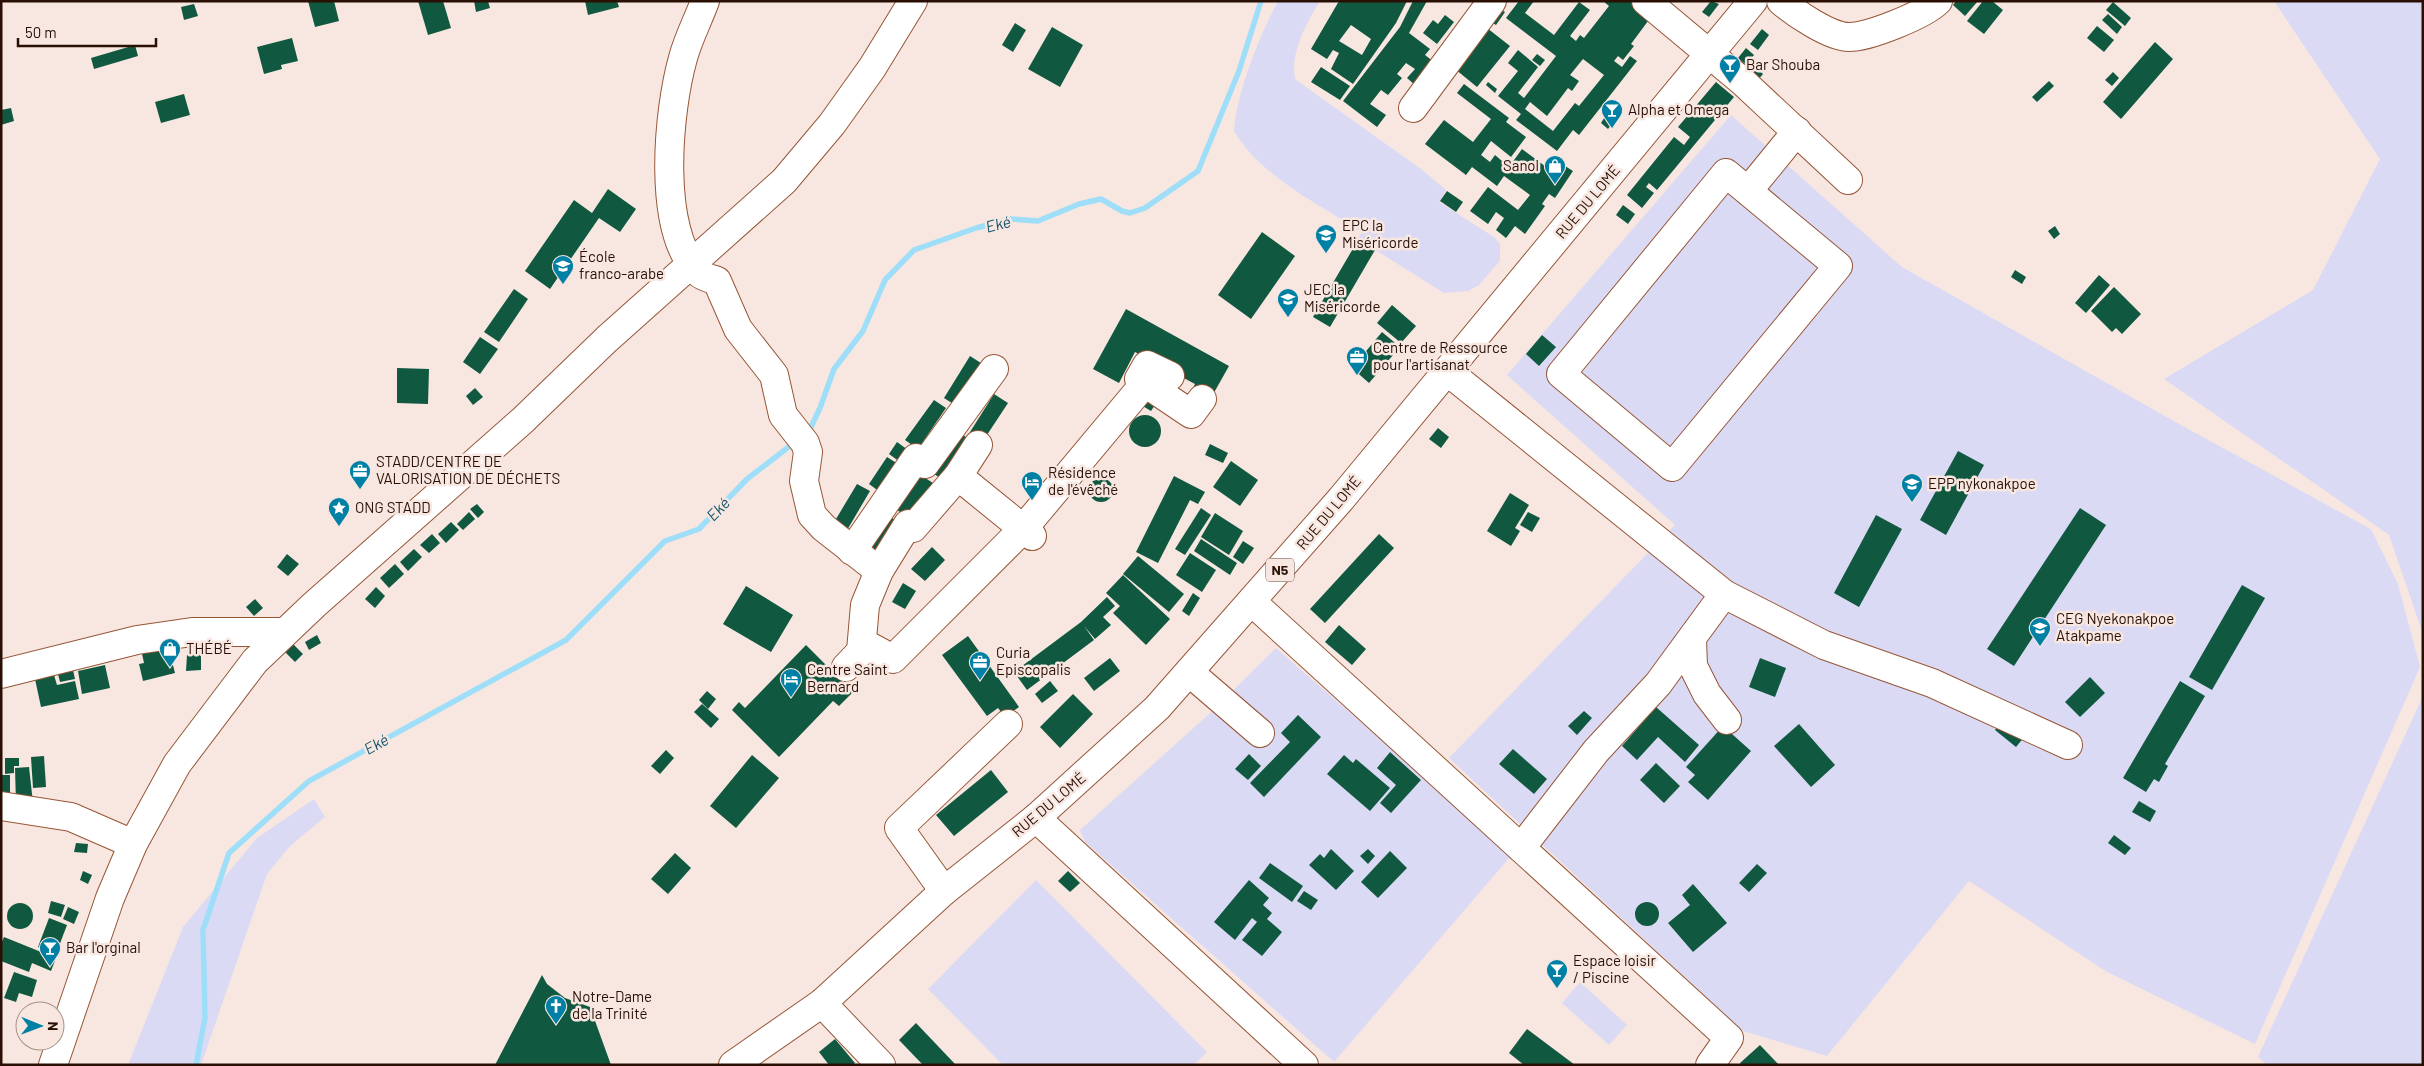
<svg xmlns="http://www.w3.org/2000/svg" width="2424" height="1066" font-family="Barlow,sans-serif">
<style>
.green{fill:#dbdaf5}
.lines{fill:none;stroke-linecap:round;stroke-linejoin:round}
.stream{stroke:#9fdef9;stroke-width:5.5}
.building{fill:#115841;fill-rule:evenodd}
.minor-casing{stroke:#975636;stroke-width:30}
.major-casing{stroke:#975636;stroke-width:30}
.minor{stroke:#fff;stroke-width:28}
.major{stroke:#fff;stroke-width:28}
.labels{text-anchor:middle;stroke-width:5;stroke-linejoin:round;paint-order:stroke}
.shield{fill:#f7e7e0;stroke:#675046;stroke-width:1}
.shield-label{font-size:14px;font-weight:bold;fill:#290f04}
.poi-label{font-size:15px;fill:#290f04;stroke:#f7e7e0;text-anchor:start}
.street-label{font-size:15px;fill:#290f04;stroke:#f7e7e0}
.water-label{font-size:16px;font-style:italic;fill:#13556b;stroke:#f7e7e0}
</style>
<rect width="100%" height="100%" fill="#f7e7e0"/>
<g class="green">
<path d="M1278 1H1320C1306 24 1290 53 1295 79L1421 169 1446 190 1439 202 1494 237 1500 244V261L1479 285 1468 291 1444 293 1358 239 1362 232C1319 204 1260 176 1234 131 1237 92 1259 36 1278 1Z"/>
<polygon points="2274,1 2423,1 2423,634 2389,535 2164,379 2313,290 2380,159"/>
<polygon points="1731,115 1902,267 2179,424 2371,529 2398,584 2420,667 2255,1044 2107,972 1969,881 1827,1056 1743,1031 1449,758 1675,525 1507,375"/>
<polygon points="1276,648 1402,758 1510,857 1334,1062 1085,842 1080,830 1208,715"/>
<polygon points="2423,696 2423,1065 2267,1065 2258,1057"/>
<polygon points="314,799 325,817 290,846 267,874 201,1065 128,1065 183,927 257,838"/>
<polygon points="1036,880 1207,1052 1194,1065 1003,1065 928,989"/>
<polygon points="1580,982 1627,1025 1609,1045 1562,1003"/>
</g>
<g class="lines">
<g class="stream">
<polyline points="805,432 811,427 820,408 834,369 863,331 885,280 914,250 976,228 1011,219 1038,221 1079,204 1101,199 1122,211 1130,213 1145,208 1198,171 1239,71 1261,1"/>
<polyline points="196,1065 205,1018 203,930 229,853 309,781 566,640 665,541 699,529 747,479 795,442"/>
</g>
</g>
<g class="building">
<polygon points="308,1 334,1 339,21 315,27"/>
<polygon points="418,1 443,1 451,28 428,35"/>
<polygon points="474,1 488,1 490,8 476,12"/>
<polygon points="585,1 617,1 619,7 588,15"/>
<path d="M1339 1H1407L1396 23 1353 84 1331 69 1339 53 1333 50 1327 59 1311 49ZM1351 25 1371 39 1362 55 1339 41Z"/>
<polygon points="1413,1 1427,1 1409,33 1430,49 1425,55 1434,62 1416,86 1407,78 1415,69 1406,63 1397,74 1402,78 1388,95 1381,90 1370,104 1386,115 1377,127 1343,101 1400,27"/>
<path d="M1519 1H1534L1525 13 1554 35 1579 2 1590 10 1570 36 1576 41 1580 35 1584 38 1609 6 1603 1H1630L1651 17 1631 44 1634 46 1623 60 1618 56 1614 61 1622 67 1630 56 1637 61 1579 135 1573 130 1557 151 1516 120 1521 114 1498 96 1518 71 1508 63 1518 50 1538 67 1518 93 1524 98 1556 56 1506 18ZM1583 59 1604 75 1579 106 1575 103 1553 131 1525 109 1530 102 1547 116 1568 88 1572 91 1579 81 1570 75Z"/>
<polygon points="1711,1 1719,4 1709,17 1702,12"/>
<polygon points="1956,1 1978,1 1965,16 1953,5"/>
<polygon points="1983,1 1992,1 2003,10 1984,34 1967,21"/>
<polygon points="2113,2 2131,18 2125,26 2106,10"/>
<polygon points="194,4 198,16 184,20 181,7"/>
<polygon points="1500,9 1505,12 1496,25 1491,22"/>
<polygon points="2108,14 2122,27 2117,34 2102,20"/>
<polygon points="1445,15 1454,22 1437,44 1423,33 1433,20 1438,24"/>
<polygon points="1015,23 1026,30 1013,52 1002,45"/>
<polygon points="2097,26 2114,40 2104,52 2087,38"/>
<polygon points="1052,27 1083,45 1060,87 1028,69"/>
<polygon points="1487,28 1510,46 1477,87 1455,69"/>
<polygon points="1762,29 1769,35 1758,50 1750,44"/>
<polygon points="292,38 298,61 281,65 282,69 264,74 257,47"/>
<polygon points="2155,42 2173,59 2121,119 2103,102"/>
<polygon points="135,45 138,56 94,69 91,58"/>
<polygon points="1746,48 1754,55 1746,65 1738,58"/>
<polygon points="1537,54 1545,60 1540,66 1532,60"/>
<polygon points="1321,67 1350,86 1340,100 1311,82"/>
<polygon points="1756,67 1763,74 1758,80 1751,73"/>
<polygon points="2113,72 2119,78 2112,86 2105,80"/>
<polygon points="2049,81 2054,86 2037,102 2032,97"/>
<polygon points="1488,82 1497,89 1495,93 1486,85"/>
<polygon points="1716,82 1734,97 1657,190 1649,183 1646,187 1654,193 1642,208 1627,195 1674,137 1684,145 1690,137 1678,127"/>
<polygon points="1464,84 1509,118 1506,122 1526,137 1511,157 1491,141 1481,155 1490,162 1495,155 1509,167 1522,149 1557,175 1565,166 1573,171 1555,198 1549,194 1542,204 1545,206 1525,234 1515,226 1506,238 1496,230 1504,218 1496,212 1488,224 1470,211 1488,187 1518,210 1530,195 1504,176 1497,186 1472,167 1466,175 1425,144 1444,120 1473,142 1491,119 1457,93"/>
<polygon points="184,94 190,115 161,123 155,102"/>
<polygon points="11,108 14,121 1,125 1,110"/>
<polygon points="1606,115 1614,121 1608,129 1601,123"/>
<polygon points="608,189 636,209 620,232 599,218 550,289 525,271 574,200 592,213"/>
<polygon points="1447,191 1463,202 1456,212 1440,201"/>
<polygon points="1623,205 1635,214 1628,224 1616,215"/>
<polygon points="2055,226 2060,234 2054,239 2048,231"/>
<polygon points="1262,232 1295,256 1251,319 1218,295"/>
<polygon points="1358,240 1375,250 1330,327 1313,317"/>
<polygon points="2015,270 2026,277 2022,284 2011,277"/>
<polygon points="2099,275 2110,285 2086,313 2075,303"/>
<polygon points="2114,287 2141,314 2122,334 2116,328 2112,332 2091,311"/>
<polygon points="514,289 528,299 499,342 484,332"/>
<polygon points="1392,305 1416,326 1401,343 1377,323"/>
<polygon points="1126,309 1229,366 1211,398 1193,388 1195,384 1135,352 1119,383 1093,369"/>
<polygon points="1382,332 1400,347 1369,383 1352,368"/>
<polygon points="1542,335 1556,347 1539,366 1526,354"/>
<polygon points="480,337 498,349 480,374 463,362"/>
<polygon points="970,356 984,365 958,407 944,398"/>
<polygon points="397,368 429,369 428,404 397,403"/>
<polygon points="475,388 483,397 473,405 466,396"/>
<polygon points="994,394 1008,403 983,441 970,432"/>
<polygon points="1145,399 1155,405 1151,411 1141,405"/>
<polygon points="934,400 946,408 918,449 905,440"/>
<circle cx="1145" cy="431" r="16"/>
<polygon points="1438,428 1449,437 1441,448 1429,439"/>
<polygon points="960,433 972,441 945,482 933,473"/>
<polygon points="897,442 908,450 900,462 889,454"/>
<polygon points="1210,444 1228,453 1223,463 1205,455"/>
<polygon points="1958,451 1984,465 1946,535 1920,520"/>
<polygon points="887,457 898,464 880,492 869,484"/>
<polygon points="1231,461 1258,480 1240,506 1213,487"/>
<polygon points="919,474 933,483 911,519 897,510"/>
<polygon points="1174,476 1205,492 1198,504 1190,500 1158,563 1136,552"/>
<circle cx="1101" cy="490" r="12"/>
<polygon points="857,484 870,491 843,537 830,529"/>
<polygon points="1510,493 1529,505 1515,528 1520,531 1511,546 1487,531"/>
<polygon points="477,504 484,512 478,518 470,509"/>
<polygon points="1201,508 1211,515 1185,555 1175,549"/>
<polygon points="2080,508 2106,525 2014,666 1987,649"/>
<polygon points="469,512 475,519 463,530 457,524"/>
<polygon points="1528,512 1540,518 1532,532 1520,525"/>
<polygon points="1215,513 1243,531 1229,555 1201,537"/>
<polygon points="886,514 898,522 874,560 862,552"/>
<polygon points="1876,515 1902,529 1859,607 1834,593"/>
<polygon points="451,522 459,530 446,543 438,534"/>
<polygon points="432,534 440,543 429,553 420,545"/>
<polygon points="1379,534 1394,548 1325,623 1310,609"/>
<polygon points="1201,539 1237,563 1230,575 1194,551"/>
<polygon points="1243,541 1254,548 1243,564 1233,557"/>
<polygon points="932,547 945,560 925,581 911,569"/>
<polygon points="414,549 422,557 408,571 400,562"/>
<polygon points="1190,553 1216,570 1202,592 1176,575"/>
<polygon points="287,554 299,564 288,576 277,567"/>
<polygon points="1138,556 1184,594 1169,612 1123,574"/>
<polygon points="395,564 404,574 389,588 380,578"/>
<polygon points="1123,575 1170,619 1146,645 1113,613 1120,606 1106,593"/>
<polygon points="903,583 916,591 905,609 892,602"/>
<polygon points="2242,585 2265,598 2212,690 2189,677"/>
<polygon points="746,586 793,615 771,652 723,624"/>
<polygon points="376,587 385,596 375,608 365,599"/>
<polygon points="1193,593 1200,598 1189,616 1182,611"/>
<polygon points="1107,597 1115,606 1103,617 1111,625 1095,639 1084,626 1094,640 1027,690 1014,672 1081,622"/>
<polygon points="255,599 263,608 254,616 246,607"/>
<polygon points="1339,625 1366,649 1352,665 1325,642"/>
<polygon points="317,635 321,643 309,650 305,642"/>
<polygon points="968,636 1019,707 1005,717 998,708 987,716 942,655"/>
<polygon points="167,642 175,673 143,681 139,664 144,663 141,649"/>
<polygon points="293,644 303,654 295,662 285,652"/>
<polygon points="806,645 853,692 839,706 833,701 779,757 732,710 739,702 745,708"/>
<polygon points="187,655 201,655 201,670 186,671"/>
<polygon points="1110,658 1120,671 1094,691 1084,678"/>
<polygon points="1760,658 1786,668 1775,697 1749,687"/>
<polygon points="105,665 110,688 82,694 78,671"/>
<polygon points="73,670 75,679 60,682 58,674"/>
<polygon points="54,675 57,685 75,681 79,699 41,707 35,679"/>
<polygon points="2090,677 2105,693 2080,717 2065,702"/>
<polygon points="1050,681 1058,691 1042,703 1035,694"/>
<polygon points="2180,681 2205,696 2165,764 2168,766 2159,782 2154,779 2146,792 2123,778"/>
<polygon points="707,691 716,699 708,709 699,700"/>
<polygon points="1073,694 1093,714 1060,748 1040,727"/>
<polygon points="702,704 719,719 711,728 694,712"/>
<polygon points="1656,707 1699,745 1685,762 1658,737 1637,760 1622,746"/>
<polygon points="1584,711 1592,718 1577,735 1568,726"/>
<polygon points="1298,715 1321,737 1264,797 1250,783 1290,742 1281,733"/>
<polygon points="2004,719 2025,736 2016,747 1995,730"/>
<polygon points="1799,724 1835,765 1811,787 1774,746"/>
<polygon points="1723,726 1751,751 1708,800 1688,782 1695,775 1686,767"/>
<polygon points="1513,749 1547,779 1534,794 1499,764"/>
<polygon points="666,750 674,758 660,774 651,766"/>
<polygon points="1390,752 1421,780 1391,813 1380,803 1396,785 1377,768"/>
<polygon points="1249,754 1261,766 1248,780 1235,769"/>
<polygon points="752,755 779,778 736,828 710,806"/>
<polygon points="1344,755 1353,763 1356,759 1390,788 1370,811 1327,774"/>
<polygon points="44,756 46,787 33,788 31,757"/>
<polygon points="5,758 19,758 19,766 14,766 14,773 5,774"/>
<polygon points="1656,763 1680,786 1664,803 1640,780"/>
<polygon points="29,767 33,803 16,804 15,768"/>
<polygon points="991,770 1008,792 954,836 936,815"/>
<rect x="1" y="775" width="9" height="24"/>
<polygon points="2139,801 2156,811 2150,822 2132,812"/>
<polygon points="2114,835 2131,848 2125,855 2108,843"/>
<polygon points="76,843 88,844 87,853 74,852"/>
<polygon points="1331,849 1354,871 1336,890 1309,865 1320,854 1324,858"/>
<polygon points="1368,849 1375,856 1368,864 1360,856"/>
<polygon points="1390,851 1407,868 1378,898 1361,882"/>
<polygon points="675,853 691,868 668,894 651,879"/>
<polygon points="1270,863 1303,886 1292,902 1259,878"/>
<polygon points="1757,864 1767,873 1749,892 1739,883"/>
<polygon points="83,871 92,875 88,884 80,880"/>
<polygon points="1068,871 1080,883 1070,892 1058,881"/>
<polygon points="1249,880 1269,898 1263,905 1272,913 1267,919 1282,932 1262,956 1242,940 1257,922 1252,918 1235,940 1214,922"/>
<polygon points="1693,884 1727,923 1693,952 1668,923 1690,905 1682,895"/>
<polygon points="1304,891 1318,900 1311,910 1297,901"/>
<polygon points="51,901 65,905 61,917 48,913"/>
<circle cx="1647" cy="914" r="12"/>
<circle cx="20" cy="916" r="13"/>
<polygon points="68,907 79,912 74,924 63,919"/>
<polygon points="49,918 67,925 56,954 38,947"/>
<polygon points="4,937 56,958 51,971 32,963 29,972 1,961 1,944"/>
<polygon points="14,972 37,980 32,997 19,993 16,1002 4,998"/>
<polygon points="542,975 547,984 565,998 590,1007 611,1065 495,1065"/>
<polygon points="916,1023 955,1064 955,1065 923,1065 899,1040"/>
<polygon points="1527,1029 1575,1065 1524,1065 1509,1053"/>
<polygon points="835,1039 855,1063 853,1065 829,1065 819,1052"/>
<polygon points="1760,1045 1779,1065 1741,1065 1740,1063"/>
</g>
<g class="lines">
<g class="minor-casing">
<g id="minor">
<path d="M705 1C698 20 688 39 683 58 668 111 656 232 699 273 703 277 712 279 717 281L738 329 774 375 783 415 805 443 808 452 804 481 812 515 824 528 879 571"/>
<polyline points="1646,1 1743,82 1848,180"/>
<path d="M1781 1C1795 13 1830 37 1849 37 1869 37 1924 15 1938 1"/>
<polyline points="1413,108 1492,1"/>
<polygon points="1726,173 1838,266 1672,467 1561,374"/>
<polyline points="1748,191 1797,131"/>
<polyline points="1447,371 1724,594 1824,645 1932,683 2068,745"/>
<polyline points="1170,376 1147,365 1139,379 1191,414 1202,399"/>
<polyline points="958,476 1032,536"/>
<polyline points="852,551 916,458 925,464 994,369"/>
<polyline points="1252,602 1729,1038 1710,1065"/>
<polyline points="1692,640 1693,666 1707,694 1727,720"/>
<polyline points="861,651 865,605 879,571 908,524 913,528 958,476 978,445"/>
<polyline points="846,667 867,645 893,659 1023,529 1145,383"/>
<polyline points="1189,672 1260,733"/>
<polyline points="1,674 137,640 192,632 285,632"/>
<polyline points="1,806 71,817 133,844"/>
<polyline points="1036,818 1304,1065"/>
<polyline points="1521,848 1596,751 1658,684 1724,594"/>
<polyline points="944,891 899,828 1008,724"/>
<polyline points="822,1003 881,1065"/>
<polyline points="53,1065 110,898 133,844 177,764 255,661 314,605 523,420 607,339 784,181 832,124 872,68 913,1"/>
</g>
</g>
<g class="major-casing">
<polyline id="major" points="733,1065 822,1003 944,891 1036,818 1157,708 1341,499 1753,1"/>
</g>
<use href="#minor" class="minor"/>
<use href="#major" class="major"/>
</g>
<defs>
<g id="bar-pin" transform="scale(1.125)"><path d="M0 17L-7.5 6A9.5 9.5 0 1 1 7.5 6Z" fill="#0080a5" stroke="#f7e7e0"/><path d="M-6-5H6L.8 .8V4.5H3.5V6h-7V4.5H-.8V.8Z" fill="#fff"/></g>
<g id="shop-pin" transform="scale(1.125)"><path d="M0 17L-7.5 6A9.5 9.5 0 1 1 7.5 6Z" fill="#0080a5" stroke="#f7e7e0"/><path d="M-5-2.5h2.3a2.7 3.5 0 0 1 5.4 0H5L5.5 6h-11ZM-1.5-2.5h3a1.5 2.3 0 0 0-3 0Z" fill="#fff"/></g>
<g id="school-pin" transform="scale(1.125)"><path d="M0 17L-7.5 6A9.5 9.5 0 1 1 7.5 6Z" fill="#0080a5" stroke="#f7e7e0"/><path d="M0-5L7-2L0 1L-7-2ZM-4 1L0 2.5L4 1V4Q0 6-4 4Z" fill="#fff"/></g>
<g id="office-pin" transform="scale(1.125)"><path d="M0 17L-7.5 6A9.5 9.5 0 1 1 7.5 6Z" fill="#0080a5" stroke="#f7e7e0"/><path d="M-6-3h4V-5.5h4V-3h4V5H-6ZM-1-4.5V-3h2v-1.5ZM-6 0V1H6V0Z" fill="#fff"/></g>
<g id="hotel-pin" transform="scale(1.125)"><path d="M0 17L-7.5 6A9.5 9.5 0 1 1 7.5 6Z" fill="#0080a5" stroke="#f7e7e0"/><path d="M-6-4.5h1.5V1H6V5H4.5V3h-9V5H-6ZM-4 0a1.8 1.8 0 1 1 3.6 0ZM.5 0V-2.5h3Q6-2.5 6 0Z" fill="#fff"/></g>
<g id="sight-pin" transform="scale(1.125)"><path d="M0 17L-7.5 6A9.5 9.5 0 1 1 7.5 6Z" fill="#0080a5" stroke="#f7e7e0"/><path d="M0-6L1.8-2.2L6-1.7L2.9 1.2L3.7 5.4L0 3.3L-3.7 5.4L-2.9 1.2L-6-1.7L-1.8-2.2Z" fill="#fff"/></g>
<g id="church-pin" transform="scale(1.125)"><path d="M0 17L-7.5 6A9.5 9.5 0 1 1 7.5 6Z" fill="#0080a5" stroke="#f7e7e0"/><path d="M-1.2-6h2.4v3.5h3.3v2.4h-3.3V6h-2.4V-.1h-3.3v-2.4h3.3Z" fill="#fff"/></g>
</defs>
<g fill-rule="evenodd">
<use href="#bar-pin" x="1730" y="65"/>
<use href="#bar-pin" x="1612" y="110"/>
<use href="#shop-pin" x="1555" y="166"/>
<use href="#school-pin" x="1326" y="235"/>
<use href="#school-pin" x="563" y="266"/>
<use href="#school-pin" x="1288" y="299"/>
<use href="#office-pin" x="1357" y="357"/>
<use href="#office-pin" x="360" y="471"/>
<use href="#hotel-pin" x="1032" y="482"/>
<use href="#school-pin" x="1912" y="484"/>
<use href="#sight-pin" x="339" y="508"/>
<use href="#school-pin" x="2040" y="628"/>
<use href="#shop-pin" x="170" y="649"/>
<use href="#office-pin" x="980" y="662"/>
<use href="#hotel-pin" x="791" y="679"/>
<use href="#bar-pin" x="50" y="948"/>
<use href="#bar-pin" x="1557" y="970"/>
<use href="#church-pin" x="556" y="1006"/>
</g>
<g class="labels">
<rect class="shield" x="1266" y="558.5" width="28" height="23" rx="4"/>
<g class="shield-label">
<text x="1280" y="575">N5</text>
</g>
<g class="poi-label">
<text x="1746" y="70">Bar Shouba</text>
<text x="1628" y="115">Alpha et Omega</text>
<text x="1539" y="171" text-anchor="end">Sanol</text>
<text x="1342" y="231">EPC la<tspan x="1342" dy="17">Miséricorde</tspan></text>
<text x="579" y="262">École<tspan x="579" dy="17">franco-arabe</tspan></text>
<text x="1304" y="295">JEC la<tspan x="1304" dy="17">Miséricorde</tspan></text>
<text x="1373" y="353">Centre de Ressource<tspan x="1373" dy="17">pour l'artisanat</tspan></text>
<text x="376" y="467">STADD/CENTRE DE<tspan x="376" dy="17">VALORISATION DE DÉCHETS</tspan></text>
<text x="1048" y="478">Résidence<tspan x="1048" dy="17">de l'évêché</tspan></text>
<text x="1928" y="489">EPP nykonakpoe</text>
<text x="355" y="513">ONG STADD</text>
<text x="2056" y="624">CEG Nyekonakpoe<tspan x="2056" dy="17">Atakpame</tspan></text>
<text x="186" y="654">THÉBÉ</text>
<text x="996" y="658">Curia<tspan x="996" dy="17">Episcopalis</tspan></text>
<text x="807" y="675">Centre Saint<tspan x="807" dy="17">Bernard</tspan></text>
<text x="66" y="953">Bar l'orginal</text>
<text x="1573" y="966">Espace loisir<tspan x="1573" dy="17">/ Piscine</tspan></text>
<text x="572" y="1002">Notre-Dame<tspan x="572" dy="17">de la Trinité</tspan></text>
</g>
<g class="street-label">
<text transform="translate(1588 202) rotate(-50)" y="5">RUE DU LOMÉ</text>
<text transform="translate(1329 513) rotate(-50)" y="5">RUE DU LOMÉ</text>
<text transform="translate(1049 805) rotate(-40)" y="5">RUE DU LOMÉ</text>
</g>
<g class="water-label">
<text transform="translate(998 224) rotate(-14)" y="6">Eké</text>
<text transform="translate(718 509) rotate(-46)" y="6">Eké</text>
<text transform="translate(376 744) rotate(-29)" y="6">Eké</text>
</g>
</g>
<rect width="2424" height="1066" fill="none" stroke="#290f04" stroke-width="5"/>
<g transform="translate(40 1026) rotate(91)"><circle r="24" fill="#f7e7e0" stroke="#a59188"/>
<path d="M0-4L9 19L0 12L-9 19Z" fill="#0080a5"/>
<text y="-8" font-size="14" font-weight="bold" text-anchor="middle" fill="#290f04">N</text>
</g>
<path d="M18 38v8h138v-8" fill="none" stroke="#290f04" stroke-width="2.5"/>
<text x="25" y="38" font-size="15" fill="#290f04" stroke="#f7e7e0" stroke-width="4" paint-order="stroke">50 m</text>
</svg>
